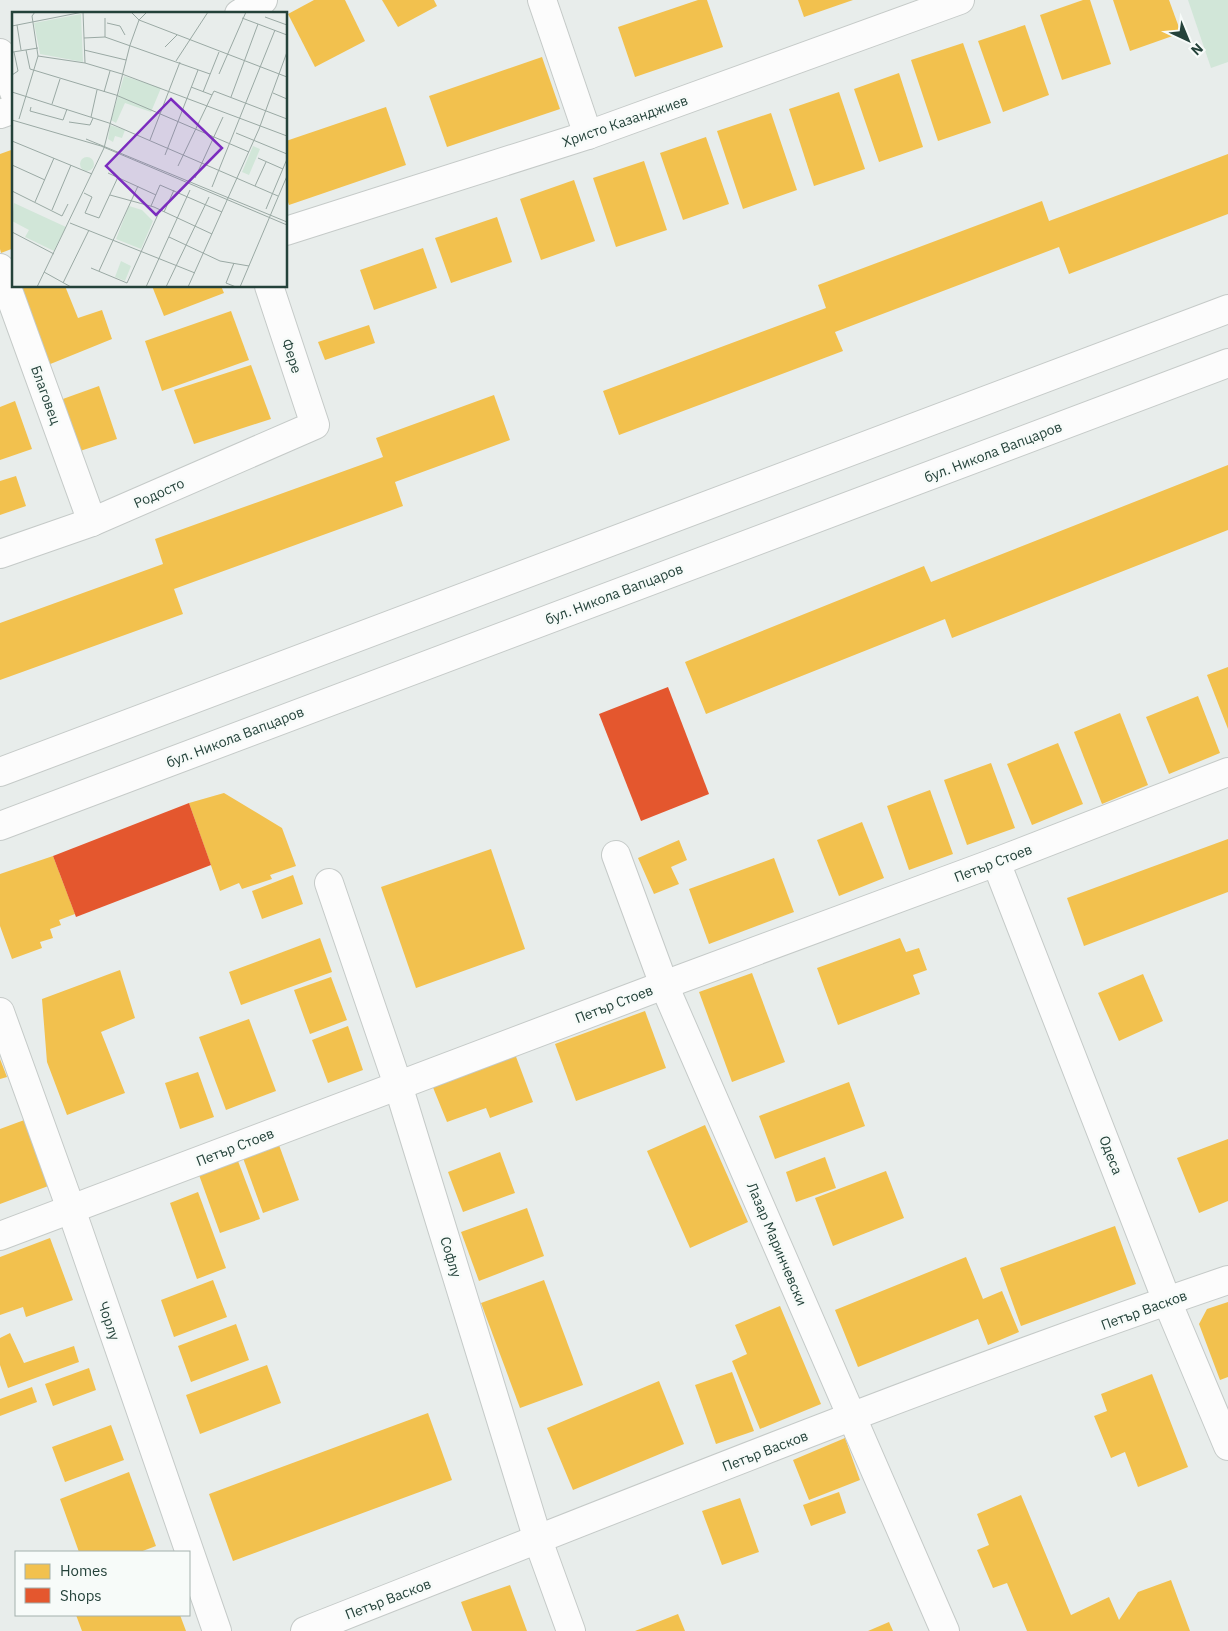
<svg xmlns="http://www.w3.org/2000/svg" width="1228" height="1631" font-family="'IBM Plex Sans',sans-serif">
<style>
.green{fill:#d1e6d8}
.homes{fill:#f2c14e}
.shops{fill:#e4572e}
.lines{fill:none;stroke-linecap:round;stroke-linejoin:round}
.minor-casing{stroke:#c5cac8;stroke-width:30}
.tertiary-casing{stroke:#c5cac8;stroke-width:30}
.minor{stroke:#fcfcfc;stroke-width:28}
.tertiary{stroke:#fcfcfc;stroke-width:28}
.labels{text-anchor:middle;stroke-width:5;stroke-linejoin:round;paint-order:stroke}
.street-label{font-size:14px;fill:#24423a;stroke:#f7fbf9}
.inset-road{fill:none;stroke:#9aa9a4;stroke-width:1}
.view{fill:#7b2cbf;fill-opacity:0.15;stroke:#7b2cbf;stroke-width:2.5}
.inset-edge{fill:none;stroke:#24423a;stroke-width:2.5}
</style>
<rect width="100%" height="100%" fill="#e8edeb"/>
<polygon class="green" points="1188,0 1228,0 1228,62 1211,68"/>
<g class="homes">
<polygon points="314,0 345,0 365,41 315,67 288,14"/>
<polygon points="382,0 434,0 437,6 398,27"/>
<polygon points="698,0 707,0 723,47 635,77 618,27"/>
<polygon points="798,0 853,0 804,17"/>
<polygon points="1083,0 1090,0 1111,64 1062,80 1040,15"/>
<polygon points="1113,0 1169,0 1181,33 1130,51"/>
<polygon points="1025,25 1049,95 1003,112 978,41"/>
<polygon points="963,43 991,123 938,141 911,60"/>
<polygon points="542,57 560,109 447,147 429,96"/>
<polygon points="899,73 923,147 879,162 854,89"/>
<polygon points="839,92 865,169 814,186 789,109"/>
<polygon points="386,107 406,165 289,205 286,196 286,141"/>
<polygon points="771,113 797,190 743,209 717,131"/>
<polygon points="706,137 729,204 683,220 660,153"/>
<polygon points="14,149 14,248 1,253 0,249 0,154"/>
<polygon points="1228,154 1228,214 1069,274 1059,247 835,332 843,351 619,435 603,391 826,308 818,285 1042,201 1049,221"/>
<polygon points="644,161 667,230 616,247 593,178"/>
<polygon points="574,180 595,241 541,260 520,199"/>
<polygon points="497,217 512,262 451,283 435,238"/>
<polygon points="423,248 437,288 374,310 360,270"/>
<polygon points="14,286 65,286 78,318 102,310 112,339 43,367"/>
<polygon points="152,286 221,286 224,293 164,316"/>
<polygon points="231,311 249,360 162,391 145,341"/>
<polygon points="369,325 375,343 325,360 318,342"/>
<polygon points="251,365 271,419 194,444 174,390"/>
<polygon points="99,386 117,439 77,452 60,400"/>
<polygon points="494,395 510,440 395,482 403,506 174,589 183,614 0,680 0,623 163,564 155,539 383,457 376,438"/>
<polygon points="15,401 32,449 0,460 0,407"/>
<polygon points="1228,465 1228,530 952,638 945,619 706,714 685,662 924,566 931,582"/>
<polygon points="16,476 26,506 0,515 0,481"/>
<polygon points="1228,667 1228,729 1207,675"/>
<polygon points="1198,696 1220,753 1169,774 1146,717"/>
<polygon points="1120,713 1148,785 1102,804 1074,732"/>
<polygon points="1058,743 1083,804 1032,825 1007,764"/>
<polygon points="991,763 1015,828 967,845 944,780"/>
<polygon points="930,790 953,854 909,870 887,806"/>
<polygon points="224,793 282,828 296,866 270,875 272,879 242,889 239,883 220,891 189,803"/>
<polygon points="862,822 884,878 839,896 817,840"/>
<polygon points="1228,839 1228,892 1084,946 1067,898"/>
<polygon points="679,840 687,860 671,867 679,884 654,894 638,858"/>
<polygon points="491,849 525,949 416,988 381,887"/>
<polygon points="53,856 75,914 59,920 61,925 50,929 53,938 40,942 42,948 12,959 0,926 0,874"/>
<polygon points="774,858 794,912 709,944 689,889"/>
<polygon points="293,875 303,904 262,919 252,891"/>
<polygon points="320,938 332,972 241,1005 229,972"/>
<polygon points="900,938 906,952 919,948 927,970 913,975 920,994 838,1025 817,968"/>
<polygon points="120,970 135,1018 101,1032 125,1093 67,1115 47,1062 42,999"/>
<polygon points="752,973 785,1062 732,1082 699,992"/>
<polygon points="1143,974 1163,1021 1119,1041 1098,993"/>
<polygon points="331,977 347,1020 310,1034 294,990"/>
<polygon points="645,1011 666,1068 576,1101 555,1044"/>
<polygon points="249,1019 276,1091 226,1110 199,1037"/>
<polygon points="348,1026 363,1070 328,1083 312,1040"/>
<polygon points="515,1054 533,1102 490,1118 486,1108 447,1122 432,1085"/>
<polygon points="0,1059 7,1077 0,1079"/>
<polygon points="198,1072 214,1117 180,1129 165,1083"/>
<polygon points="849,1082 865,1126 775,1159 759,1116"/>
<polygon points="27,1119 51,1185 0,1204 0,1129"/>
<polygon points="705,1125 748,1222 690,1248 647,1151"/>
<polygon points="1228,1139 1228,1201 1199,1213 1177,1158"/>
<polygon points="279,1145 299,1200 263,1213 243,1158"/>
<polygon points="500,1152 515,1193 463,1212 448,1172"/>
<polygon points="825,1157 836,1188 796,1202 786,1172"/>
<polygon points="238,1161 260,1219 220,1233 199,1175"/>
<polygon points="886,1171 904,1218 833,1246 815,1198"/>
<polygon points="198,1192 226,1268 197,1279 170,1203"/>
<polygon points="527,1208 544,1256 479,1281 461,1232"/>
<polygon points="1115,1226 1136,1284 1021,1326 1000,1268"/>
<polygon points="50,1238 73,1300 26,1317 23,1307 0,1315 0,1257"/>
<polygon points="966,1257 983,1299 1002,1291 1019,1332 988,1345 978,1319 858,1367 835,1310"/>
<polygon points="213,1280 227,1317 174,1337 161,1300"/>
<polygon points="544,1280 583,1385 520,1408 481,1303"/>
<polygon points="1228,1302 1228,1377 1220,1380 1199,1324 1207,1309"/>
<polygon points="780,1306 821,1404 760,1429 732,1361 747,1354 735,1325"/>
<polygon points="236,1324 249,1360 191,1382 178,1346"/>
<polygon points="10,1333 24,1363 74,1346 79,1362 8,1388 0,1365 0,1338"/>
<polygon points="267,1365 281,1403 200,1434 186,1395"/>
<polygon points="89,1368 96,1390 53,1406 45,1384"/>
<polygon points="732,1372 754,1431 716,1444 695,1385"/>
<polygon points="1152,1374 1188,1467 1138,1487 1125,1452 1111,1458 1094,1416 1107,1411 1101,1394"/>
<polygon points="659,1381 684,1444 573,1490 547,1428"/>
<polygon points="32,1387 37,1402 0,1416 0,1399"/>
<polygon points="428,1413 452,1480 233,1561 209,1494"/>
<polygon points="111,1425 124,1460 65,1482 52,1447"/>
<polygon points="845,1438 860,1480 809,1500 793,1460"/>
<polygon points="129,1472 156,1546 140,1552 79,1552 60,1499"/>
<polygon points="839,1492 846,1513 811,1526 803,1505"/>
<polygon points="1021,1495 1071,1615 1109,1597 1119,1620 1138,1592 1171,1580 1190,1631 1027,1631 1007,1583 993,1588 977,1550 989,1545 977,1514"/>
<polygon points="740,1498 759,1552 722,1565 702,1511"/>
<polygon points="510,1585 527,1631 472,1631 461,1602"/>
<polygon points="678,1614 685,1631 635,1631"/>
<polygon points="76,1615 180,1615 186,1631 82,1631"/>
<polygon points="889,1622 893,1631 868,1631"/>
</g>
<g class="shops">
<polygon points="668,687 709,794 641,821 599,714"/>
<polygon points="189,803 211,865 76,917 53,856"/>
</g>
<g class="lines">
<g class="minor-casing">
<g id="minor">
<polyline points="542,0 588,135"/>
<polyline points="239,14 263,0"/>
<polyline points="0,53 14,92"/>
<polyline points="0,114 14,109"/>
<polyline points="286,231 588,135 960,0"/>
<polyline points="0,268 92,522"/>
<polyline points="0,554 92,522 315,425 269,286"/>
<polyline points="616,855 664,985 945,1631"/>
<polyline points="996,862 1167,1301 1228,1446"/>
<polyline points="329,883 398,1085 538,1540 571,1631"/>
<polyline points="0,1012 71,1209 217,1631"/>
<polyline points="0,1236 664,985 996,862 1228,772"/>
<path d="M305 1631C611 1511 916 1386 1228 1280"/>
</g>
</g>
<g class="tertiary-casing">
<g id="tertiary">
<polyline points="0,772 1228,309"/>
<polyline points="0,826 1228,363"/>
</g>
</g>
<use href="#minor" class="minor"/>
<use href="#tertiary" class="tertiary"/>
</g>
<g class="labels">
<g class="street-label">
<text transform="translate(625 121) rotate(-19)" y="5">Христо Казанджиев</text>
<text transform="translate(292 356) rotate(72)" y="5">Фере</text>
<text transform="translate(46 395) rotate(70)" y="5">Благовец</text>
<text transform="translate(993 452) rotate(-21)" y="5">бул. Никола Вапцаров</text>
<text transform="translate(159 493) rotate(-24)" y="5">Родосто</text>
<text transform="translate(614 594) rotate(-21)" y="5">бул. Никола Вапцаров</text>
<text transform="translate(235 737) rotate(-21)" y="5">бул. Никола Вапцаров</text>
<text transform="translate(993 863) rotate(-21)" y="5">Петър Стоев</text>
<text transform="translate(614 1004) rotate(-21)" y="5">Петър Стоев</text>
<text transform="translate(235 1147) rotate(-21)" y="5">Петър Стоев</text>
<text transform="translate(1111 1155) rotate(69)" y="5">Одеса</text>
<text transform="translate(777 1244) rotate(67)" y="5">Лазар Маринчевски</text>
<text transform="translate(451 1257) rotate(73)" y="5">Софлу</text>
<text transform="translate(1144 1310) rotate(-20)" y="5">Петър Васков</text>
<text transform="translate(109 1321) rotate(71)" y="5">Чорлу</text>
<text transform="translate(765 1451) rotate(-21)" y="5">Петър Васков</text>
<text transform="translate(388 1599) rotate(-21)" y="5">Петър Васков</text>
</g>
</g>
<g transform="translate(12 12)">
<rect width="275" height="275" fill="#e8edeb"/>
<path d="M69 2 71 50 28 42 22 11ZM112 64 149 76 139 100 113 91 104 111 99 108ZM98 113 113 118 110 126 103 124 101 130 96 127ZM241 134 248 137 237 163 230 160ZM68 152a7 7 0 1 1 14 0a7 7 0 1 1-14 0ZM2 191 54 215 42 239 13 225 17 218 0 209ZM117 194 130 198 141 209 129 237 104 227ZM109 249 119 254 113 269 103 265Z" fill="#d1e6d8"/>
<path class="inset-road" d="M71 0 73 51M119 0 127 8 275 65M253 5 275 13M93 6V25M230 6 275 23M95 11 108 14 113 23M5 13 9 38M0 14 71 0M72 26 93 25 198 62M153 35 165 23M14 38 18 57 104 83 237 140M72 38 114 48M1 40 26 36M26 44 73 51 110 62 275 124M164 49 196 0M207 62 234 0M0 63 6 59 2 40M179 75 200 83 202 79 275 107M0 80 97 111 266 184M92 80 98 59M191 80 207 40M261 81 275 87M219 85 246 12M40 92 48 67M19 95 18 99 51 108 55 97M79 105 85 78M7 107 26 44 20 4 23 0M0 108 89 134 275 213M57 110 78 113 81 106M224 121 275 142M74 127 275 210M138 128 168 50M0 129 80 162M153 143 186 58M246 146 271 157M0 153 33 168M166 154 200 83M96 161 144 183M183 166 211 105M243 174 254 150M200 175 263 18M0 179 50 204 56 192M72 181 80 185 73 201 87 206 106 165M98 183 142 195 200 222M23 190 42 146M139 194 148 173 210 200M254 197 275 147M40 198 59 153M152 200 162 178M58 211 183 261M0 220 42 242M157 225 208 249 237 254M222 251 214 271 224 275M79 256 115 271 148 198M87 259 126 174M32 260 59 275M51 271 77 218M25 275 92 136 118 33 127 8 135 0M134 275 178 178M154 275 197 185M176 275 247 117 275 40M228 275 275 164"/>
<path class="view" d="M159 87 210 136 144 203 94 154Z"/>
<rect width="275" height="275" class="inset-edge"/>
</g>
<rect x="15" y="1551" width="175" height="65" fill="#f7fbf9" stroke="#a3b1ad"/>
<rect x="25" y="1564" width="25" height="15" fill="#f2c14e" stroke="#a3b1ad"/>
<text x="60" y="1576" font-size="15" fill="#24423a">Homes</text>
<rect x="25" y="1588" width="25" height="15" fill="#e4572e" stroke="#a3b1ad"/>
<text x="60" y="1601" font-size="15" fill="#24423a">Shops</text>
<g transform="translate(1188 40) rotate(136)" stroke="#f7fbf9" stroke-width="4" paint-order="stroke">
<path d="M0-4L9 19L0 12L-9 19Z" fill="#24423a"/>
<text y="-8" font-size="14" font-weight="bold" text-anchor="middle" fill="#24423a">N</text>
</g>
</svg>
